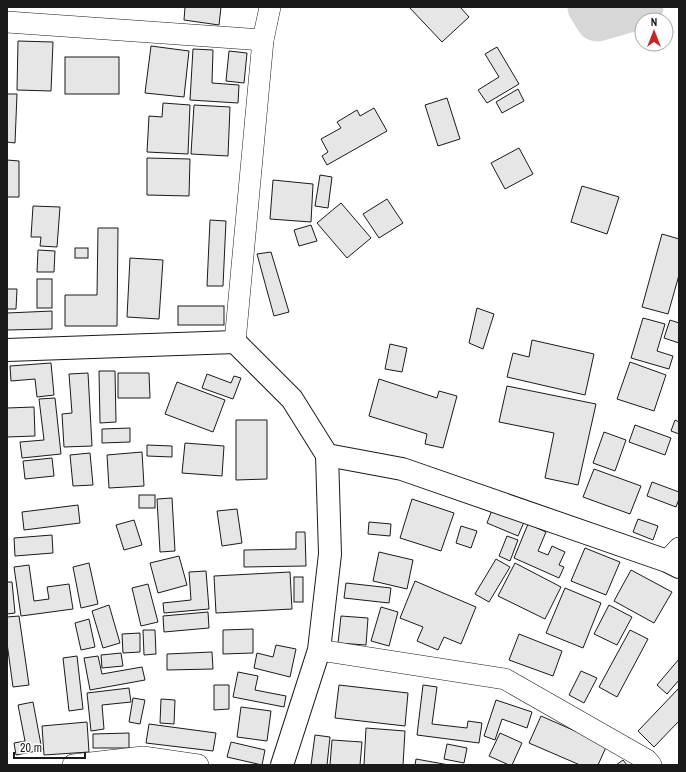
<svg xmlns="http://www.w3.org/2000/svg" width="686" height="772" font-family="'Archivo Narrow',sans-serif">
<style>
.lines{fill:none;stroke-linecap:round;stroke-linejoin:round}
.river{stroke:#d7d7d7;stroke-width:43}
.building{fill:#e6e6e6;stroke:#1a1a1a}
.street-casing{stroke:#1a1a1a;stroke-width:22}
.secondary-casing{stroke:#1a1a1a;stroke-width:24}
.street{stroke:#fff;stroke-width:21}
.secondary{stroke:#fff;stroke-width:22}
</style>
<rect width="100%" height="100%" fill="#fff"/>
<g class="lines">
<polyline class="river" points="589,7 597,20 642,7"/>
</g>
<g class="building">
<polygon points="185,7 221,7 219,25 184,20"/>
<polygon points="409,7 460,7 469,17 442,42"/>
<polygon points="18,41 53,42 51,91 17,90"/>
<polygon points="151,46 189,51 184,97 145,93"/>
<polygon points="497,47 519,84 487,103 478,90 499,77 485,54"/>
<polygon points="193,49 213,50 212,83 239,85 238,103 190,100"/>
<polygon points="229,51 247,53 244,83 226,81"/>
<rect x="65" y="57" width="54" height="37"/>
<polygon points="518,89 524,101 502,113 496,102"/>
<polygon points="7,94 17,94 15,143 7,142"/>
<polygon points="447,98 460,139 438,146 425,105"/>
<polygon points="163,103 190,105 188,154 147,152 149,116 162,117"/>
<polygon points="194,105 230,107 228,156 191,154"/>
<polygon points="374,108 387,131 327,165 322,156 328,152 321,139 341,128 337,122 357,110 360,116"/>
<polygon points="519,148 533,174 505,189 491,163"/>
<polygon points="147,158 190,159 189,196 147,195"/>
<polygon points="7,160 19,161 19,197 7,197"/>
<polygon points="320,175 332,177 328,208 315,206"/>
<polygon points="273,180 313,184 311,222 270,219"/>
<polygon points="582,186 619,197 607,234 571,222"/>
<polygon points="387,199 403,223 379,238 363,214"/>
<polygon points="341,203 371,238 347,258 317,223"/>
<polygon points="33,206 60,207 57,247 40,246 41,237 31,237"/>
<polygon points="210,220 226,221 223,286 207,286"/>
<polygon points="311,225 317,241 299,246 294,230"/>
<polygon points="98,228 118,228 117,326 65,326 65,295 97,295"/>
<polygon points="662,234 679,239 679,275 668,314 642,307"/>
<rect x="75" y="248" width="13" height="10"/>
<polygon points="38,250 55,251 54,272 37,272"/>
<polygon points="271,252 289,312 274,316 257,254"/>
<polygon points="130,258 163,260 159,319 127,317"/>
<rect x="37" y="279" width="15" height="29"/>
<polygon points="7,289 17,289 16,309 7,309"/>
<rect x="178" y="306" width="46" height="19"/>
<polygon points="477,308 494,314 483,349 469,343"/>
<polygon points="52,311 52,329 7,330 7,313"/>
<polygon points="643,318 665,324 657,351 673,356 669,369 631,358"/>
<polygon points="670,320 679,323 679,343 664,338"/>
<polygon points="532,340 594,354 585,395 507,377 513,353 529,357"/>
<polygon points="390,344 407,348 402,372 385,369"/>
<polygon points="630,362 666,375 654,411 617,399"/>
<polygon points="51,363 54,395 37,397 35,379 11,381 10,366"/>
<polygon points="99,371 115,371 116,422 100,423"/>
<polygon points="88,373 92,446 64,447 62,414 72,413 69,374"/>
<polygon points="118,373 149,373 150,398 118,398"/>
<polygon points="207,374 231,383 234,376 241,378 233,399 202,388"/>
<polygon points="379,379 437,398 439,391 457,396 443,448 425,444 427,434 369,416"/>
<polygon points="177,382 225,400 213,432 165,414"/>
<polygon points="507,386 596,404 578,485 545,478 554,433 499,422"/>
<polygon points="55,398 61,454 22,458 20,442 44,440 39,399"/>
<polygon points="34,407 35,436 7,437 7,408"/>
<polygon points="236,420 267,420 267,479 236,480"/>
<polygon points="675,420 679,422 679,434 671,431"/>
<polygon points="635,425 671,438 665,455 629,442"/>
<polygon points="130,428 130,442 102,443 102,429"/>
<polygon points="604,432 626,440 615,471 593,463"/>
<polygon points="185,443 224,446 222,476 182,473"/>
<polygon points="147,445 172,446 172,457 147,456"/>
<polygon points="142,452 144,486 109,488 107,455"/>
<polygon points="90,453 93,485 73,486 70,455"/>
<polygon points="52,458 54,476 25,479 23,461"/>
<polygon points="594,469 641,486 630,514 583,497"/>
<polygon points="652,482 679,492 679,499 676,507 647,496"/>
<rect x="139" y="495" width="16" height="13"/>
<polygon points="172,498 175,551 160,552 157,499"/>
<polygon points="412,499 454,513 441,551 400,538"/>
<polygon points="78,505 80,523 24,530 22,512"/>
<polygon points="237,509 242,543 222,546 217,511"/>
<polygon points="492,510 524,522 518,536 487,523"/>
<polygon points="638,519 658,526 653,540 633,532"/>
<polygon points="134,520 142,545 124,550 116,525"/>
<polygon points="369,522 391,524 390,536 368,534"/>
<polygon points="528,524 546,532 538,551 548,555 552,546 565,552 559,565 564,567 559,578 514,558"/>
<polygon points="461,526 477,531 471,548 456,543"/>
<polygon points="296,532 305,532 306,566 244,567 244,550 296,549"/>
<polygon points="52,535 53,553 15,556 14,538"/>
<polygon points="507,536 518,540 510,561 499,556"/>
<polygon points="585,548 620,562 606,595 571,581"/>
<polygon points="379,552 413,560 407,589 373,581"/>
<polygon points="179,556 187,585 158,593 150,563"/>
<polygon points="496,559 510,567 489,602 475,594"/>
<polygon points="89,563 98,604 81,608 73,567"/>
<polygon points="515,563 561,587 545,619 498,596"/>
<polygon points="29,565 34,601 49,599 47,587 69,584 73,609 21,616 14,567"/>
<polygon points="631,570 672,592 654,623 614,601"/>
<polygon points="206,571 209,609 164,613 163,603 191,600 189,572"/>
<polygon points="290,572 292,609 216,613 214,576"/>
<rect x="294" y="577" width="9" height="25"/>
<polygon points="415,581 476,607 461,644 444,637 438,650 417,641 423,627 400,618"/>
<polygon points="7,582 12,582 15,613 7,614"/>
<polygon points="346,583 391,588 389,603 344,598"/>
<polygon points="148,584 158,622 141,626 132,588"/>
<polygon points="565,588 601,603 583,648 546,633"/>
<polygon points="109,605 120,643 103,648 92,611"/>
<polygon points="609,605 632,617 617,645 594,634"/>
<polygon points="381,607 398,612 389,646 371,641"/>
<polygon points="208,612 209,628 164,632 163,616"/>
<polygon points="19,616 29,685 13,687 7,643 7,617"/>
<polygon points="341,616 368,618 366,645 338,643"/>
<polygon points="89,619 95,647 81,650 75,623"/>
<polygon points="253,629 253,653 223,654 223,630"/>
<polygon points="143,630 155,630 156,654 144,655"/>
<polygon points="630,630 648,639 617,697 599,687"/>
<polygon points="140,633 140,652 123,653 122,634"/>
<polygon points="519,634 562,651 553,676 509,660"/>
<polygon points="276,645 296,649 290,677 254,668 257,653 273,657"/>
<polygon points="212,652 213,669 167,670 167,654"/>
<polygon points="121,653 123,666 102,668 101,655"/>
<polygon points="77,656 83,709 69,711 63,658"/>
<polygon points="98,656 102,674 142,667 145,680 90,690 84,658"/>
<polygon points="679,659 679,680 667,694 657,685"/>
<polygon points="581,671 597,678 584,703 569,695"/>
<polygon points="238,672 258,676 255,690 286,696 284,707 233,697"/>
<polygon points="214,685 229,685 229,709 214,710"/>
<polygon points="339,685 408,693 405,726 335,718"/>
<polygon points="423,685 437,687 432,724 467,728 468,721 482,723 479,743 417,735"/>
<polygon points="129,688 131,702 102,705 104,729 91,731 87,693"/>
<polygon points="679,688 679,721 654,747 638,731"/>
<polygon points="133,698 145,700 140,724 129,722"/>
<polygon points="161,699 175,700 174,724 160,723"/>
<polygon points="496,700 532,712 527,728 502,719 495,740 484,736"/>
<polygon points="33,702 42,750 16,755 14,743 25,741 18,705"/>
<polygon points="241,707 271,711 267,741 237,737"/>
<polygon points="541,716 607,745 598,765 580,765 529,743"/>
<polygon points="87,722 89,752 44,755 42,726"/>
<polygon points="149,724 216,733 213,751 146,743"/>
<polygon points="366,728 405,731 403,765 364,765"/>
<polygon points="129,733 129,748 93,748 93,734"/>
<polygon points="500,733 522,743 512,765 509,765 489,756"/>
<polygon points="315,735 330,737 327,765 311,765"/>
<polygon points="332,740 362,742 360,765 330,765"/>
<polygon points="231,742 265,750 262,765 227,757"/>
<polygon points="447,744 467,748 464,763 444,759"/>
<polygon points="416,759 449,765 415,765"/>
<polygon points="623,760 627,765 616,765"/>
</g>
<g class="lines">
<g class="street-casing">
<g id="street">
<polyline points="7,22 263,40"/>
<polyline points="235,342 263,40 270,7"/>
<polyline points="667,561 679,548"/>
<polyline points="319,650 505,679 647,760 651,765"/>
<polyline points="73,765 143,757 198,765"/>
</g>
</g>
<g class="secondary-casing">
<g id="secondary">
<polyline points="7,350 235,342 292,399 327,455 330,554 319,650 282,765"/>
<polyline points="327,455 402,469 667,561 679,567"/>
</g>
</g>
<use href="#street" class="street"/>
<use href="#secondary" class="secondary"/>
</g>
<rect width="686" height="772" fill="none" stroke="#1a1a1a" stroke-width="16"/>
<g transform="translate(654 32)"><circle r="19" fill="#ffffff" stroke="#a3a3a3"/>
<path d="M0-3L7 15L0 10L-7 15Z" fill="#c62828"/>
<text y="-6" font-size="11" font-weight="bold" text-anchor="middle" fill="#1a1a1a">N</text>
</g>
<path d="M14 752v6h71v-6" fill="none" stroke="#1a1a1a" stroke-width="2"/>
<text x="20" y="752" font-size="12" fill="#1a1a1a" stroke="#ffffff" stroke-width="3" paint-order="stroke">20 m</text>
</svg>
